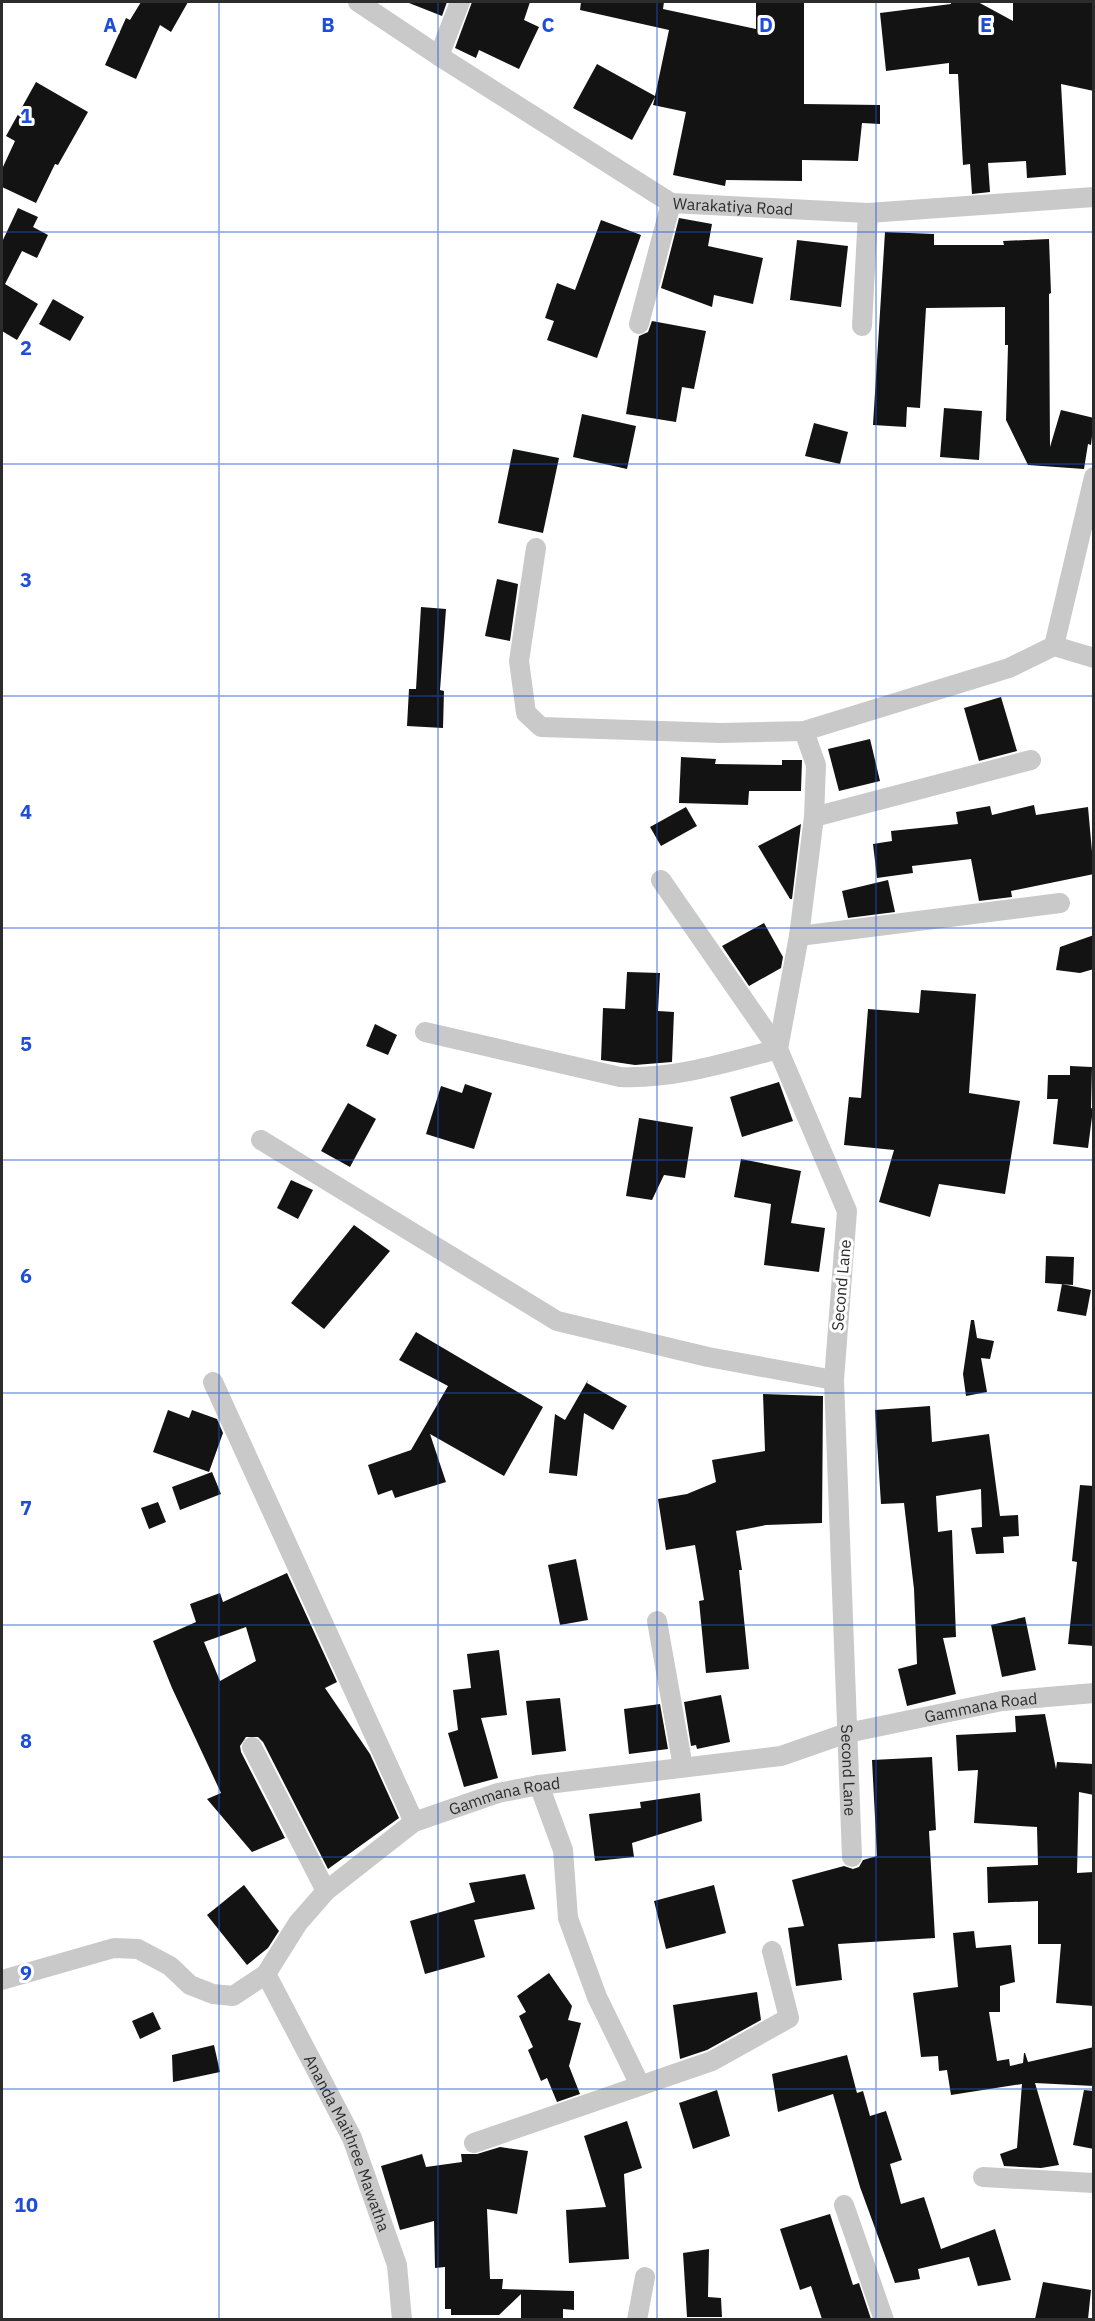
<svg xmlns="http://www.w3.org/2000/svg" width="1095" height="2321" font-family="'IBM Plex Sans',sans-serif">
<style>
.building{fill:#131313;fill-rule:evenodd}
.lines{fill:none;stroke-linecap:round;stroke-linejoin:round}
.minor{stroke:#c9c9c9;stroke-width:20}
.grid{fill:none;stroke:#1d4ed8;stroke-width:1.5;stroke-opacity:0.55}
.labels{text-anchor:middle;stroke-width:6;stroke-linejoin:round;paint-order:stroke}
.street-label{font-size:16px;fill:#2c2c2c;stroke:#fff}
.grid-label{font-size:20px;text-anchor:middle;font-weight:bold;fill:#1d4ed8;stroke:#fff;stroke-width:6;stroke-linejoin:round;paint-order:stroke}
</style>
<rect width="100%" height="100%" fill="#fff"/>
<g class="building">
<polygon points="141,2 188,2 171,32 160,25 136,79 105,65 126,18 130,20"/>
<polygon points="409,2 447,2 442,16 409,3"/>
<polygon points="472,2 530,2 524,20 539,27 519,69 479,50 476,58 455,48"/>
<polygon points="581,2 664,2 663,9 756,29 756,2 804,2 804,104 880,105 880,124 862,123 858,161 802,160 802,181 726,180 725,186 673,175 686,112 653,105 655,97 632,140 573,108 597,64 655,96 669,30 580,10"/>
<polygon points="951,2 978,2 1013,21 1013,2 1094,2 1094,91 1061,84 1066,175 1027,178 1026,161 988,163 990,192 972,194 970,164 963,165 958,74 949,74 949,63 886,71 880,13 951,4"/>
<polygon points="36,82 88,112 58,165 55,164 36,203 2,187 2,169 15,141 6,136"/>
<polygon points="18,208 38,217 33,227 48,235 37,258 22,251 5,284 38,304 17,340 2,331 2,242"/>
<polygon points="679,218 712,224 708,246 763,258 753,304 714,295 712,307 661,288"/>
<polygon points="601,220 641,235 597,358 547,340 554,321 545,318 557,283 575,290"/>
<polygon points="885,232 934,234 934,245 1004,245 1003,241 1049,239 1051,293 1049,294 1050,447 1061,410 1094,418 1091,445 1088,444 1084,469 1028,465 1006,420 1008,345 1005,345 1005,307 926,308 920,408 907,407 906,427 873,425"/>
<polygon points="797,240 848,246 841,307 790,300"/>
<polygon points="53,299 84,317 70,341 39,324"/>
<polygon points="652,321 706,331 694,389 682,387 676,422 626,414 639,336 648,332"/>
<polygon points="944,408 982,411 979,460 940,457"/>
<polygon points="582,414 636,426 627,469 573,457"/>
<polygon points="814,423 848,432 840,464 805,456"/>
<polygon points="513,449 559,458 543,533 498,523"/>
<polygon points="497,579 518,584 510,641 485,636"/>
<polygon points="421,607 446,609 440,690 444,691 443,728 407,726 409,689 416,689"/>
<polygon points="1001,697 1017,751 979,761 964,708"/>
<polygon points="870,739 880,781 839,791 828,749"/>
<polygon points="681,757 716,759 715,764 782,765 782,760 802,760 801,791 749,791 748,805 679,803"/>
<polygon points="1034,805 1036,815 1088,807 1094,874 1011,891 1012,897 979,901 971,859 912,866 913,873 877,878 873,844 892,841 891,831 958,824 956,812 990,806 992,815"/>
<polygon points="686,807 697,826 661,846 650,827"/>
<polygon points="801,824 792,899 790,899 758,846"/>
<polygon points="888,880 895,912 848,918 842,891"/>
<polygon points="764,923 783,957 781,968 749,986 722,946"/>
<polygon points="1094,935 1094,969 1080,973 1056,970 1060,947"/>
<polygon points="627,972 660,973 658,1011 674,1012 672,1062 635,1065 601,1060 603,1008 625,1009"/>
<polygon points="921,990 976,994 969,1093 1020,1101 1005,1194 939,1184 930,1217 879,1202 894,1150 844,1145 849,1097 861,1098 868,1009 919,1013"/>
<polygon points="375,1024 397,1035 388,1055 366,1046"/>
<polygon points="1070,1066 1092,1067 1091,1108 1093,1109 1088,1148 1053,1144 1058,1099 1047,1099 1048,1075 1070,1075"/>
<polygon points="779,1082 793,1121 742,1137 730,1097"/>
<polygon points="465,1084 492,1093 474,1149 426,1134 441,1086 462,1093"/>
<polygon points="348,1103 376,1119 350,1167 321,1151"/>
<polygon points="639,1118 693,1127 685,1178 664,1175 652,1200 626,1196"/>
<polygon points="741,1159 801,1171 791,1223 825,1228 819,1272 764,1265 771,1204 734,1197"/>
<polygon points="291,1180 313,1190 298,1219 277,1208"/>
<polygon points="354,1225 390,1251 324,1329 291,1303"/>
<polygon points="1046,1256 1074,1257 1073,1285 1045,1283"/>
<polygon points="1062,1284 1091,1290 1086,1316 1057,1311"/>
<polygon points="971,1320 974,1320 977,1338 994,1341 990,1359 981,1358 987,1392 966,1396 963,1374"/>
<polygon points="416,1332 543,1407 504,1476 430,1434 446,1482 395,1498 392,1490 378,1495 368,1465 411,1450 448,1386 399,1360"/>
<polygon points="588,1380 587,1383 627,1406 613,1430 584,1413 577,1476 549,1473 555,1414 565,1420"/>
<polygon points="763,1394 823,1396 822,1523 766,1525 736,1531 742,1570 739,1570 749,1669 706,1673 699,1601 704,1600 695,1545 666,1550 658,1499 687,1494 716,1482 712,1460 765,1451"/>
<polygon points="930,1406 932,1442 989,1434 1000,1516 1018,1515 1019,1536 1003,1537 1004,1553 976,1554 971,1528 982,1527 981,1489 936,1496 938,1532 952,1530 956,1637 943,1638 956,1694 907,1706 898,1669 917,1664 914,1589 904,1503 881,1504 875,1410"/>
<polygon points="168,1410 189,1418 192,1410 217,1419 223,1433 209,1472 153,1452"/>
<polygon points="212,1472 221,1494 180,1510 172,1487"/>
<polygon points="1080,1485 1094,1486 1094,1646 1068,1644 1077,1562 1072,1561"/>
<polygon points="158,1502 166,1522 149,1529 141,1508"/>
<polygon points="576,1559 588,1620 560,1625 548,1565"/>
<path d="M287 1573 337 1682 325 1688 370 1754 399 1818 328 1869 263 1742 258 1737H246L240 1746 241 1752 285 1838 252 1852 207 1799 221 1793 172 1688 153 1641 196 1622 190 1604 220 1593 223 1602ZM246 1627 256 1661 220 1681 204 1642Z"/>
<polygon points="1025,1617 1036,1670 1002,1677 991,1625"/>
<polygon points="499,1650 507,1715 481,1718 498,1778 464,1787 448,1733 458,1730 453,1690 471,1688 467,1654"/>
<polygon points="721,1695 730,1742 697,1749 696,1745 691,1746 684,1702"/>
<polygon points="560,1698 566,1751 532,1755 526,1701"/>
<polygon points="660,1704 668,1749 629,1754 624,1709"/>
<polygon points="1045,1714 1056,1769 1057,1762 1094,1764 1094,1795 1079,1792 1077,1873 1094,1872 1094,2006 1056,2003 1061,1944 1038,1944 1038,1901 988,1903 987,1867 1038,1865 1037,1827 974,1823 978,1770 958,1771 956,1735 1016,1732 1015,1716"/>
<polygon points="932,1757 936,1830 929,1831 935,1938 838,1944 842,1980 796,1986 788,1928 804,1926 792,1880 844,1866 853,1869 859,1867 863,1860 877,1856 872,1760"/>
<polygon points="700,1793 702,1821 632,1843 634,1857 595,1861 589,1814 641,1808 640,1802"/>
<polygon points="525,1874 535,1909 474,1920 485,1957 425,1974 410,1921 475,1902 469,1883"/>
<polygon points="244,1885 279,1931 268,1948 247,1965 207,1915"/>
<polygon points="714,1885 726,1933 666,1949 654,1901"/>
<polygon points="974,1931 976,1948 1011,1945 1015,1982 1000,1986 1000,2012 989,2012 997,2061 1009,2059 1010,2066 1023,2063 1024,2053 1025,2053 1028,2062 1094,2047 1094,2086 1035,2083 1059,2165 1041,2168 1004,2166 1000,2154 1017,2148 1022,2084 951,2095 947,2070 939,2071 938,2056 921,2057 913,1993 958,1987 953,1933"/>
<polygon points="549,1973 572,2006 568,2020 581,2023 569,2066 580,2094 557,2102 547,2078 541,2081 528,2050 533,2047 519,2016 526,2012 517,1996"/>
<polygon points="757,1992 761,2020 707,2050 680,2059 673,2005"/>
<polygon points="153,2012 161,2029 140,2039 132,2021"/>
<polygon points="214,2045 220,2072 173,2082 172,2055"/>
<polygon points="847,2055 857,2093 863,2091 870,2116 886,2111 902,2160 890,2164 901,2204 924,2197 941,2249 995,2229 1011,2280 978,2286 969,2257 918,2269 920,2279 895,2283 860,2187 833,2094 778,2112 772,2074"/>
<polygon points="717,2090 730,2136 693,2149 679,2103"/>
<polygon points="1084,2090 1094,2091 1094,2149 1073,2145"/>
<polygon points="627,2121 642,2168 624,2174 629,2259 569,2263 566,2210 606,2207 584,2136"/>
<polygon points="500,2147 528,2151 517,2214 487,2209 490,2279 503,2279 502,2289 574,2291 574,2310 563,2309 563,2319 521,2319 521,2294 499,2315 451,2315 451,2309 445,2309 445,2267 435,2268 434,2221 400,2230 381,2166 422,2154 426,2167 462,2162 461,2154 477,2154"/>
<polygon points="830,2214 853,2285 859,2283 871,2319 822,2319 811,2286 800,2290 780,2229"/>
<polygon points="709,2249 708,2297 721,2298 722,2317 687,2317 683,2253"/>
<polygon points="1043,2282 1091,2290 1088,2319 1035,2319"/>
</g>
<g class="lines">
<g class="minor">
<path id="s1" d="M358 2 439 56 671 203 868 213 1094 197"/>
<polyline points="439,56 460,2"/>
<polyline points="639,324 671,203"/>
<polyline points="862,326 868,213"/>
<polyline points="536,548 519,661 526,713 541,727 721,733 804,731 1009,668 1054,646 1094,658"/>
<polyline points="1054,646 1094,477"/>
<path id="s2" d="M804 731 816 765 814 817 799 936 778 1049 847 1211 834 1380 852 1857"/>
<polyline points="814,817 1031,760"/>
<polyline points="799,936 1060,903"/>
<path d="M425 1032 620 1077C675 1079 725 1063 778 1049L661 880"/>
<polyline points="261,1140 557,1321 708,1357 834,1380"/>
<polyline points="213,1382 414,1822"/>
<polyline points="657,1621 683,1767"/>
<polyline points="252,1747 326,1891"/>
<polyline points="539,1785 563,1850 568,1918 597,1997 640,2085"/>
<path id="s3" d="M266 1974 352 2138 397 2265 402 2320"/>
<path id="s4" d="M2 1980 114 1948 138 1949 170 1966 190 1985 213 1994 233 1996 266 1974 298 1923 326 1891 414 1822 498 1793 539 1785 781 1756 847 1733 1002 1701 1094 1693"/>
<polyline points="474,2143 712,2061 789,2018 772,1951"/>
<polyline points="983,2177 1094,2183"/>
<polyline points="844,2205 884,2320"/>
<polyline points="637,2320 645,2277"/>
</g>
</g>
<path class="grid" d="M219 2V2320M438 2V2320M657 2V2320M876 2V2320M2 232H1094M2 464H1094M2 696H1094M2 928H1094M2 1160H1094M2 1393H1094M2 1625H1094M2 1857H1094M2 2089H1094"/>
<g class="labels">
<g class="street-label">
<text dy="6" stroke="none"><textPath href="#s1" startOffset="434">Warakatiya Road</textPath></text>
<text transform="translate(841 1285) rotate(-85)" y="6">Second Lane</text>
<text dy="6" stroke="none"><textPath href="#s4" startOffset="1084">Gammana Road</textPath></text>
<text dy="6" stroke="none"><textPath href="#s2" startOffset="1059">Second Lane</textPath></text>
<text dy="6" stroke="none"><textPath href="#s4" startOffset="598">Gammana Road</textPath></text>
<text dy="6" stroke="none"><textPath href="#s3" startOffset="188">Ananda Maithree Mawatha</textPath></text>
</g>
</g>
<g class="grid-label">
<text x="110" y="32">A</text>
<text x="328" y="32">B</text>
<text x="548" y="32">C</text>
<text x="766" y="32">D</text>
<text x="986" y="32">E</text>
<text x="26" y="123">1</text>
<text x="26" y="355">2</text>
<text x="26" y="587">3</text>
<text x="26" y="819">4</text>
<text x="26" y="1051">5</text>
<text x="26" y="1283">6</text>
<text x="26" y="1515">7</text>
<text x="26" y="1748">8</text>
<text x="26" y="1980">9</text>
<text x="26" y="2212">10</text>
</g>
<rect width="1095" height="2321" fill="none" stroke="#2c2c2c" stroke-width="6"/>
</svg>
